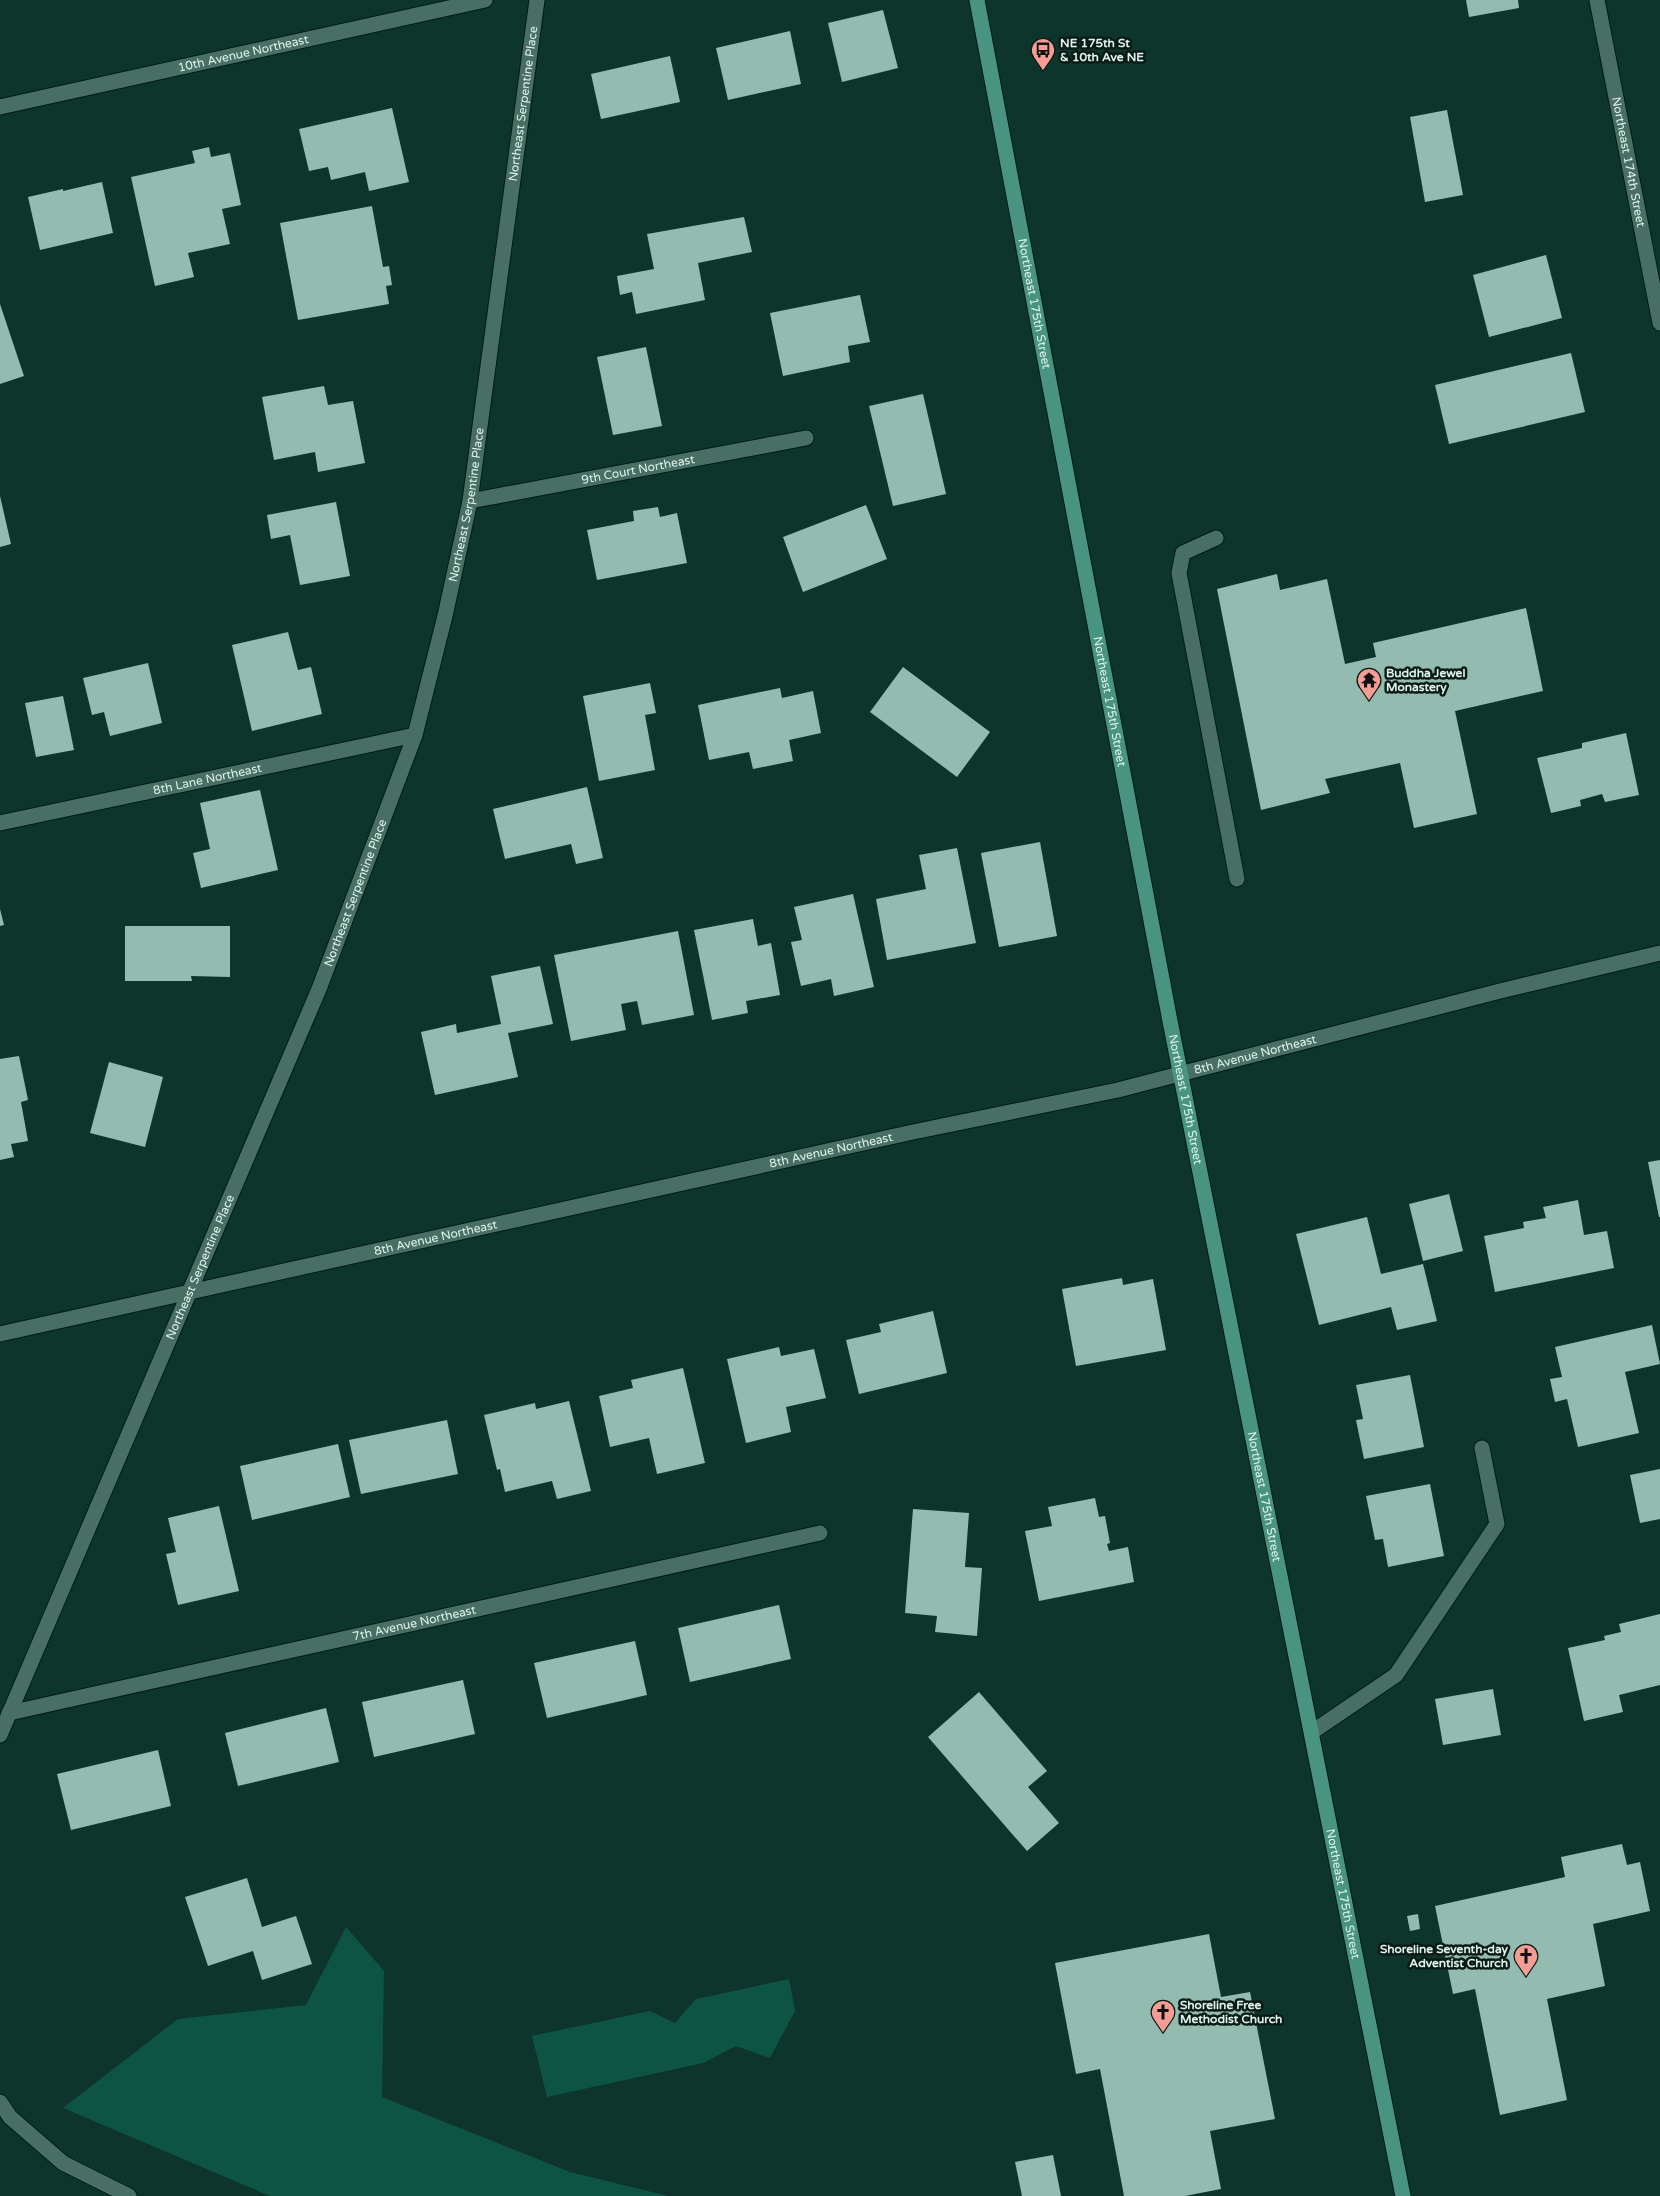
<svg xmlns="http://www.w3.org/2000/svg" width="1660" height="2196" font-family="'Varela Round',sans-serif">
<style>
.green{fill:#0e5445}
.building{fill:#93bbaf}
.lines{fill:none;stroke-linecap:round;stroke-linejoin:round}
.minor-casing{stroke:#001b15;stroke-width:17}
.major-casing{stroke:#001b15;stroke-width:17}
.minor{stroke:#496f64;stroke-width:15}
.major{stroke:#489480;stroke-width:15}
.labels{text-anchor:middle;stroke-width:5;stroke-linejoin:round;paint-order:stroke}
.poi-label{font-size:12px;font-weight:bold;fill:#ddf2eb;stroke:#0a1a15;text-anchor:start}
.street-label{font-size:12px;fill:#ddf2eb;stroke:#0a1a15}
</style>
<rect width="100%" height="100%" fill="#0e352c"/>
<g class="green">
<polygon points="346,1927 384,1971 382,2097 570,2172 668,2196 270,2196 63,2108 178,2019 306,2005"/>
<polygon points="789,1979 795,2011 770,2058 736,2046 703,2063 547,2097 532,2036 650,2011 675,2023 696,1999"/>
</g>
<g class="building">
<polygon points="1466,0 1518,0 1519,8 1469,17"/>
<polygon points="883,10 898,68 842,82 828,23"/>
<polygon points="790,31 801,84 728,100 716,48"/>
<polygon points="670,56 680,102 601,119 591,74"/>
<polygon points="392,108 409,182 369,191 365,172 331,180 328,167 309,171 299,129"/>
<polygon points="1447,110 1463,195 1425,202 1410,117"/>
<polygon points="209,147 211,157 230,153 241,205 222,209 230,244 188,253 194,277 155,286 131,177 195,163 192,151"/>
<polygon points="102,182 113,233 40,250 28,197 63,189 63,191"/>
<polygon points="372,206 383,267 389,266 392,285 386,286 389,304 298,320 280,223"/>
<polygon points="744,217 752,252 698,263 705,300 636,314 632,292 620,295 617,276 654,269 647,234"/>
<polygon points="1546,255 1562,318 1489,337 1473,275"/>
<polygon points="860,295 870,342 848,346 850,362 783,376 770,313"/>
<polygon points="0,304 24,376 0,384"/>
<polygon points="646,347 662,426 613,435 597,357"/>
<polygon points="1571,353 1585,412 1449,444 1435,385"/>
<polygon points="324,386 328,405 353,401 365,463 318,472 315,452 274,460 262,397"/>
<polygon points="923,394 946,494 893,506 869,406"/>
<polygon points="0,496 11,544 0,547"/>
<polygon points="336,502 350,576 300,585 290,535 271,539 267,515"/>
<polygon points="866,505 887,559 803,592 783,537"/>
<polygon points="658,507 660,517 677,513 687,563 597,580 587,530 634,521 633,511"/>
<polygon points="1277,574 1280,590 1327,579 1345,664 1376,657 1373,643 1526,608 1543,691 1455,711 1477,814 1414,828 1400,763 1325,779 1330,793 1261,810 1217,589"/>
<polygon points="288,632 298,670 311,667 322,714 252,731 232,645"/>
<polygon points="148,663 162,723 110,736 104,712 92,715 83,678"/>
<polygon points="903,667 990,732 957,777 870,712"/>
<polygon points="650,683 656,713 645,715 655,770 599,781 583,696"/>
<polygon points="780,688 782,698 813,691 821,733 789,740 793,761 753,769 749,752 709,760 698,705"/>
<polygon points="63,696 74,750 36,757 25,703"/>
<polygon points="1626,733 1639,795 1605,802 1602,794 1580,800 1581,806 1551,813 1537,758 1582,748 1582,743"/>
<polygon points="587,787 603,858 576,864 571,844 505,859 493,809"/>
<polygon points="260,790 278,870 201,888 193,853 210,849 200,803"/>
<polygon points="1040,842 1057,936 999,947 981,853"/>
<polygon points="957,848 976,943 887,960 876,899 926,889 919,855"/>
<polygon points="853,894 874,987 834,996 831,979 801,986 791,942 802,940 794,907"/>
<polygon points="0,909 4,925 0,926"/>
<polygon points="753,919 758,946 771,943 780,995 746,1001 748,1013 712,1020 694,930"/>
<polygon points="125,926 230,926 230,977 191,976 192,981 125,981"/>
<polygon points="678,931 694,1015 642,1025 637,1001 621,1004 626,1030 571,1041 554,955"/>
<polygon points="540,966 553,1024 508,1033 518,1077 435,1095 421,1032 456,1024 457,1033 501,1024 491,976"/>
<polygon points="19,1056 28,1100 21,1102 28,1141 11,1144 14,1157 0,1160 0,1059"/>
<polygon points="109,1062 163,1077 145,1147 90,1133"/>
<polygon points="1660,1160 1660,1217 1659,1217 1648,1162"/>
<polygon points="1449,1194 1463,1251 1423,1261 1409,1204"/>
<polygon points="1578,1200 1584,1235 1607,1231 1614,1268 1495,1292 1484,1236 1524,1228 1523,1222 1546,1218 1543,1207"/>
<polygon points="1367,1217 1381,1274 1423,1264 1437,1321 1397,1330 1391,1307 1319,1325 1296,1234"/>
<polygon points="1122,1278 1123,1285 1153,1279 1166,1350 1076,1366 1062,1289"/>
<polygon points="933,1311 947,1373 859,1394 846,1340 881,1332 879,1324"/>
<polygon points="1652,1325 1660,1364 1625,1372 1639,1433 1578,1447 1567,1399 1555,1402 1550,1379 1562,1377 1555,1347"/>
<polygon points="779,1347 781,1356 814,1349 826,1398 786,1407 791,1432 746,1443 727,1359"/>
<polygon points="683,1368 705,1463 657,1474 649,1438 610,1447 599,1396 633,1388 631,1380"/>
<polygon points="1410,1375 1424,1447 1364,1459 1356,1420 1363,1419 1356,1385"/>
<polygon points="569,1401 591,1491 557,1499 552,1481 505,1492 500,1469 497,1470 484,1415 535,1403 536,1409"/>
<polygon points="447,1420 458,1474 361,1494 349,1440"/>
<polygon points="338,1444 350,1497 252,1520 240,1466"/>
<polygon points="1660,1469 1660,1519 1640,1523 1630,1475"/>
<polygon points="1430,1484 1444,1556 1388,1567 1383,1539 1375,1540 1366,1496"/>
<polygon points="1095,1498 1099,1517 1105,1516 1110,1543 1107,1544 1109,1551 1128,1547 1134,1582 1039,1601 1025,1531 1052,1526 1048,1507"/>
<polygon points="219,1506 239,1591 178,1605 166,1554 176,1552 168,1518"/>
<polygon points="913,1509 969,1513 965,1567 982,1568 977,1636 935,1632 937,1616 905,1613"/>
<polygon points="779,1605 791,1659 690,1682 678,1628"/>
<polygon points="1660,1614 1660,1685 1619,1695 1623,1712 1584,1721 1568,1648 1605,1640 1604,1636 1621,1632 1619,1624"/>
<polygon points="635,1641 647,1695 547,1718 534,1663"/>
<polygon points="463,1680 475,1734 374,1757 362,1702"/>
<polygon points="1493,1689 1501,1735 1443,1745 1435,1699"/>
<polygon points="979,1692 1047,1771 1028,1787 1059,1823 1027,1851 928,1737"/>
<polygon points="326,1708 339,1762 238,1786 225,1733"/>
<polygon points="158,1750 171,1806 71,1830 57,1774"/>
<polygon points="1622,1844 1627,1865 1640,1862 1650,1911 1593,1924 1605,1986 1547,1999 1567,2100 1500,2115 1475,1989 1453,1994 1435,1906 1565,1877 1561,1857"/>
<polygon points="247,1878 262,1927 296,1916 312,1964 262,1980 253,1951 208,1966 185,1897"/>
<polygon points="1418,1914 1420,1929 1410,1931 1407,1916"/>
<polygon points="1209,1934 1221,1997 1250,1992 1275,2119 1210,2131 1221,2189 1185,2196 1124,2196 1100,2069 1076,2074 1055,1963"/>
<polygon points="1053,2155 1061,2196 1022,2196 1015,2162"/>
</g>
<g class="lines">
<g class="minor-casing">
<g id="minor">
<path id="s1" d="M1597 0 1660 323"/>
<path id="s2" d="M0 107 485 0"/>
<path id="s3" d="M470 501 806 438"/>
<polyline points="1216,538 1183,553 1179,573 1237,879"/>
<path id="s4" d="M0 823 415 735"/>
<path id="s5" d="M0 1334 913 1132 1118 1090 1500 991 1660 953"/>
<path id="s6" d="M9 1713 820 1533"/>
<polyline points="1312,1732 1396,1675 1497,1524 1482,1448"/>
<path id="s7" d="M0 1735 319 989 415 735 445 616 470 501 537 0"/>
<polyline points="0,2102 10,2117 63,2163 129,2196"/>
</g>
</g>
<g class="major-casing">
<g id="major">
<path id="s8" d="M977 0 1170 1021 1403 2196"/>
</g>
</g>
<use href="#minor" class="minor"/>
<use href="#major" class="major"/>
</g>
<defs>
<g id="bus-pin" transform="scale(1.25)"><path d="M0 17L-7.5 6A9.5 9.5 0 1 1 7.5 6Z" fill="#f59c95" stroke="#0a1a15"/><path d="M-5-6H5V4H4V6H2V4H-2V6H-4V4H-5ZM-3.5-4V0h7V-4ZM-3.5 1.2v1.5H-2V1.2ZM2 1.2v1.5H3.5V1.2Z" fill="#111"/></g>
<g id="temple-pin" transform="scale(1.25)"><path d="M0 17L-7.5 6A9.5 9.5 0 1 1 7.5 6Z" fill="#f59c95" stroke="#0a1a15"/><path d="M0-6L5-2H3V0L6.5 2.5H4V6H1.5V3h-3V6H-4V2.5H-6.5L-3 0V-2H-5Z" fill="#111"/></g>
<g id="church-pin" transform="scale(1.25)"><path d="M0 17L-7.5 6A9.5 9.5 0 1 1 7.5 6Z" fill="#f59c95" stroke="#0a1a15"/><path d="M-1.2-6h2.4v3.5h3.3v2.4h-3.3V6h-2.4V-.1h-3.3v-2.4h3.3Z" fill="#111"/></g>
</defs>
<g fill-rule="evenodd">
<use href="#bus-pin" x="1043" y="50"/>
<use href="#temple-pin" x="1369" y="680"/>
<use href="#church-pin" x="1526" y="1956"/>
<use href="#church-pin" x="1163" y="2012"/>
</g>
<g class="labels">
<g class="poi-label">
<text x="1060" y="47">NE 175th St<tspan x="1060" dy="14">&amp; 10th Ave NE</tspan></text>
<text x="1386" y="677">Buddha Jewel<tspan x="1386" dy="14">Monastery</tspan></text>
<text x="1508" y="1953" text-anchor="end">Shoreline Seventh-day<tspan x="1508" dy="14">Adventist Church</tspan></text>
<text x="1180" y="2009">Shoreline Free<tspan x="1180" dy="14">Methodist Church</tspan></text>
</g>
<g class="street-label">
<text dy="4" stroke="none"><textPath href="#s2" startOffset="249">10th Avenue Northeast</textPath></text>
<text dy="4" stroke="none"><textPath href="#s7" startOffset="1724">Northeast Serpentine Place</textPath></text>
<text dy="4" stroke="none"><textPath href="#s1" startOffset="165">Northeast 174th Street</textPath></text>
<text dy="4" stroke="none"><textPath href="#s8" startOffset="309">Northeast 175th Street</textPath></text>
<text dy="4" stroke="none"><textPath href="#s3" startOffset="171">9th Court Northeast</textPath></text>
<text dy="4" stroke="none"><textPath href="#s7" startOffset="1319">Northeast Serpentine Place</textPath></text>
<text dy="4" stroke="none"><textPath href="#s8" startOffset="714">Northeast 175th Street</textPath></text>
<text dy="4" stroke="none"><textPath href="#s4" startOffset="212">8th Lane Northeast</textPath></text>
<text dy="4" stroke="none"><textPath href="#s7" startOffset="914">Northeast Serpentine Place</textPath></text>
<text dy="4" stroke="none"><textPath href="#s5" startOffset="1286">8th Avenue Northeast</textPath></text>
<text dy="4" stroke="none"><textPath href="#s8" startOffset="1119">Northeast 175th Street</textPath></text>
<text dy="4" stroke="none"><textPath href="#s5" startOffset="851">8th Avenue Northeast</textPath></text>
<text dy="4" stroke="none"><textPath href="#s5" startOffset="446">8th Avenue Northeast</textPath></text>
<text dy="4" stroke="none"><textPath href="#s7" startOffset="509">Northeast Serpentine Place</textPath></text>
<text dy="4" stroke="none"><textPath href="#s8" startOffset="1524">Northeast 175th Street</textPath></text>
<text dy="4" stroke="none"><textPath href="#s6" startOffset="415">7th Avenue Northeast</textPath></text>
<text dy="4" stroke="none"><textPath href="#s8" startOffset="1929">Northeast 175th Street</textPath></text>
</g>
</g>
</svg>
